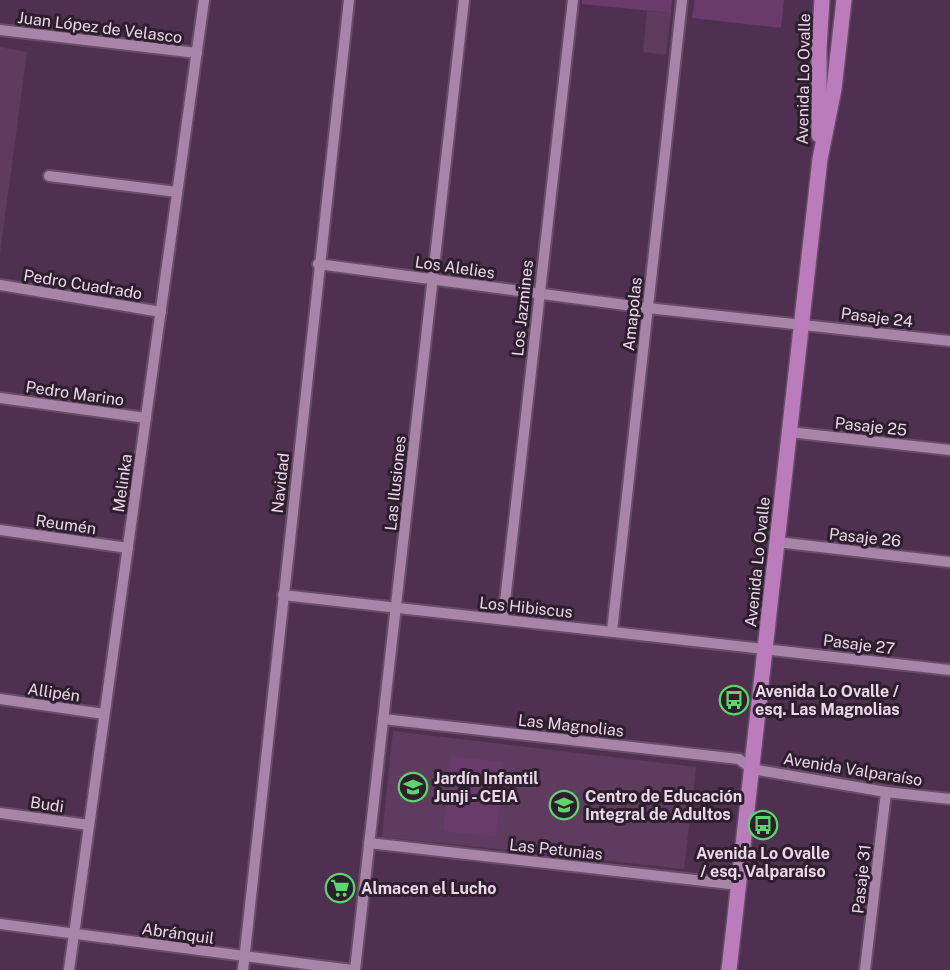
<svg xmlns="http://www.w3.org/2000/svg" width="950" height="970" font-family="'Public Sans',sans-serif">
<style>
.built{fill:#5e3b5f}
.green{fill:#693a6a}
.lines{fill:none;stroke-linecap:round;stroke-linejoin:round}
.minor-casing{stroke:#674d68;stroke-width:14}
.major-casing{stroke:#674d68;stroke-width:18}
.minor{stroke:#a884a8;stroke-width:10}
.major{stroke:#bb7cbc;stroke-width:15}
.labels{text-anchor:middle;stroke-width:6;stroke-linejoin:round;paint-order:stroke}
.street-label{font-size:16px;fill:#ead7ea;stroke:#2d1f2d}
.poi-label{font-size:16px;font-weight:bold;fill:#ead7ea;stroke:#2d1f2d;text-anchor:start}
</style>
<rect width="100%" height="100%" fill="#503050"/>
<g class="built">
<polygon points="647,11 671,13 666,55 643,52"/>
<polygon points="0,47 27,52 0,253"/>
<polygon points="393,731 696,767 684,869 382,837"/>
</g>
<g class="green">
<polygon points="582,0 672,0 671,13 582,4"/>
<polygon points="695,0 784,0 781,28 692,18"/>
<polygon points="451,756 504,762 496,837 443,831"/>
</g>
<g class="lines">
<g class="minor-casing">
<g id="minor">
<polyline points="0,30 197,53"/>
<polyline points="49,176 177,192"/>
<polyline points="318,264 648,308 950,341"/>
<polyline points="0,285 161,312"/>
<polyline points="0,398 146,418"/>
<polyline points="789,432 950,450"/>
<polyline points="0,530 128,548"/>
<polyline points="777,542 950,562"/>
<polyline points="283,595 950,670"/>
<polyline points="503,619 573,0"/>
<polyline points="612,631 682,0"/>
<polyline points="0,699 104,714"/>
<polyline points="383,719 739,759 752,769 886,792 950,799"/>
<polyline points="0,813 89,825"/>
<polyline points="369,843 739,885"/>
<polyline points="0,924 352,970"/>
<polyline points="69,970 204,0"/>
<polyline points="243,970 349,0"/>
<polyline points="355,970 464,0"/>
<polyline points="865,970 886,792"/>
</g>
</g>
<g class="major-casing">
<g id="major">
<polyline points="819,135 819,48 822,0"/>
<polyline points="729,970 820,159 834,89 844,0"/>
</g>
</g>
<use href="#minor" class="minor"/>
<use href="#major" class="major"/>
</g>
<defs>
<g id="bus-ring" transform="scale(1.5)"><circle r="9.5" fill="#2d1f2d" stroke="#5dd56d" stroke-width="1.5"/><path d="M-5-6H5V4H4V6H2V4H-2V6H-4V4H-5ZM-3.5-4V0h7V-4ZM-3.5 1.2v1.5H-2V1.2ZM2 1.2v1.5H3.5V1.2Z" fill="#5dd56d"/></g>
<g id="school-ring" transform="scale(1.5)"><circle r="9.5" fill="#2d1f2d" stroke="#5dd56d" stroke-width="1.5"/><path d="M0-5L7-2L0 1L-7-2ZM-4 1L0 2.5L4 1V4Q0 6-4 4Z" fill="#5dd56d"/></g>
<g id="supermarket-ring" transform="scale(1.5)"><circle r="9.5" fill="#2d1f2d" stroke="#5dd56d" stroke-width="1.5"/><path d="M-6-5.5h2.5l.6 2H6L4.5 2H-2.5L-4.4-4H-6ZM-1.5 3.2a1.3 1.3 0 1 0 .1 0ZM3 3.2a1.3 1.3 0 1 0 .1 0Z" fill="#5dd56d"/></g>
</defs>
<g fill-rule="evenodd">
<use href="#bus-ring" x="734" y="700"/>
<use href="#school-ring" x="413" y="787"/>
<use href="#school-ring" x="564" y="805"/>
<use href="#bus-ring" x="763" y="825"/>
<use href="#supermarket-ring" x="340" y="888"/>
</g>
<g class="labels">
<g class="street-label">
<text transform="translate(100 27) rotate(7)" y="6">Juan López de Velasco</text>
<text transform="translate(803 79) rotate(-89)" y="6">Avenida Lo Ovalle</text>
<text transform="translate(455 267) rotate(8)" y="6">Los Alelies</text>
<text transform="translate(83 284) rotate(9)" y="6">Pedro Cuadrado</text>
<text transform="translate(522 308) rotate(-84)" y="6">Los Jazmines</text>
<text transform="translate(632 314) rotate(-84)" y="6">Amapolas</text>
<text transform="translate(877 317) rotate(7)" y="6">Pasaje 24</text>
<text transform="translate(75 393) rotate(8)" y="6">Pedro Marino</text>
<text transform="translate(871 426) rotate(6)" y="6">Pasaje 25</text>
<text transform="translate(122 483) rotate(-82)" y="6">Melinka</text>
<text transform="translate(280 483) rotate(-84)" y="6">Navidad</text>
<text transform="translate(395 483) rotate(-84)" y="6">Las Ilusiones</text>
<text transform="translate(66 524) rotate(8)" y="6">Reumén</text>
<text transform="translate(865 537) rotate(6)" y="6">Pasaje 26</text>
<text transform="translate(757 562) rotate(-84)" y="6">Avenida Lo Ovalle</text>
<text transform="translate(526 607) rotate(6)" y="6">Los Hibiscus</text>
<text transform="translate(859 644) rotate(7)" y="6">Pasaje 27</text>
<text transform="translate(54 692) rotate(8)" y="6">Allipén</text>
<text transform="translate(571 725) rotate(6)" y="6">Las Magnolias</text>
<text transform="translate(853 769) rotate(9)" y="6">Avenida Valparaíso</text>
<text transform="translate(47 804) rotate(8)" y="6">Budi</text>
<text transform="translate(556 849) rotate(6)" y="6">Las Petunias</text>
<text transform="translate(861 879) rotate(-84)" y="6">Pasaje 31</text>
<text transform="translate(178 933) rotate(8)" y="6">Abránquil</text>
</g>
<g class="poi-label">
<text x="755" y="697">Avenida Lo Ovalle /<tspan x="755" dy="18">esq. Las Magnolias</tspan></text>
<text x="434" y="784">Jardín Infantil<tspan x="434" dy="18">Junji - CEIA</tspan></text>
<text x="585" y="802">Centro de Educación<tspan x="585" dy="18">Integral de Adultos</tspan></text>
<text x="763" y="859" text-anchor="middle">Avenida Lo Ovalle<tspan x="763" dy="18">/ esq. Valparaíso</tspan></text>
<text x="361" y="894">Almacen el Lucho</text>
</g>
</g>
</svg>
